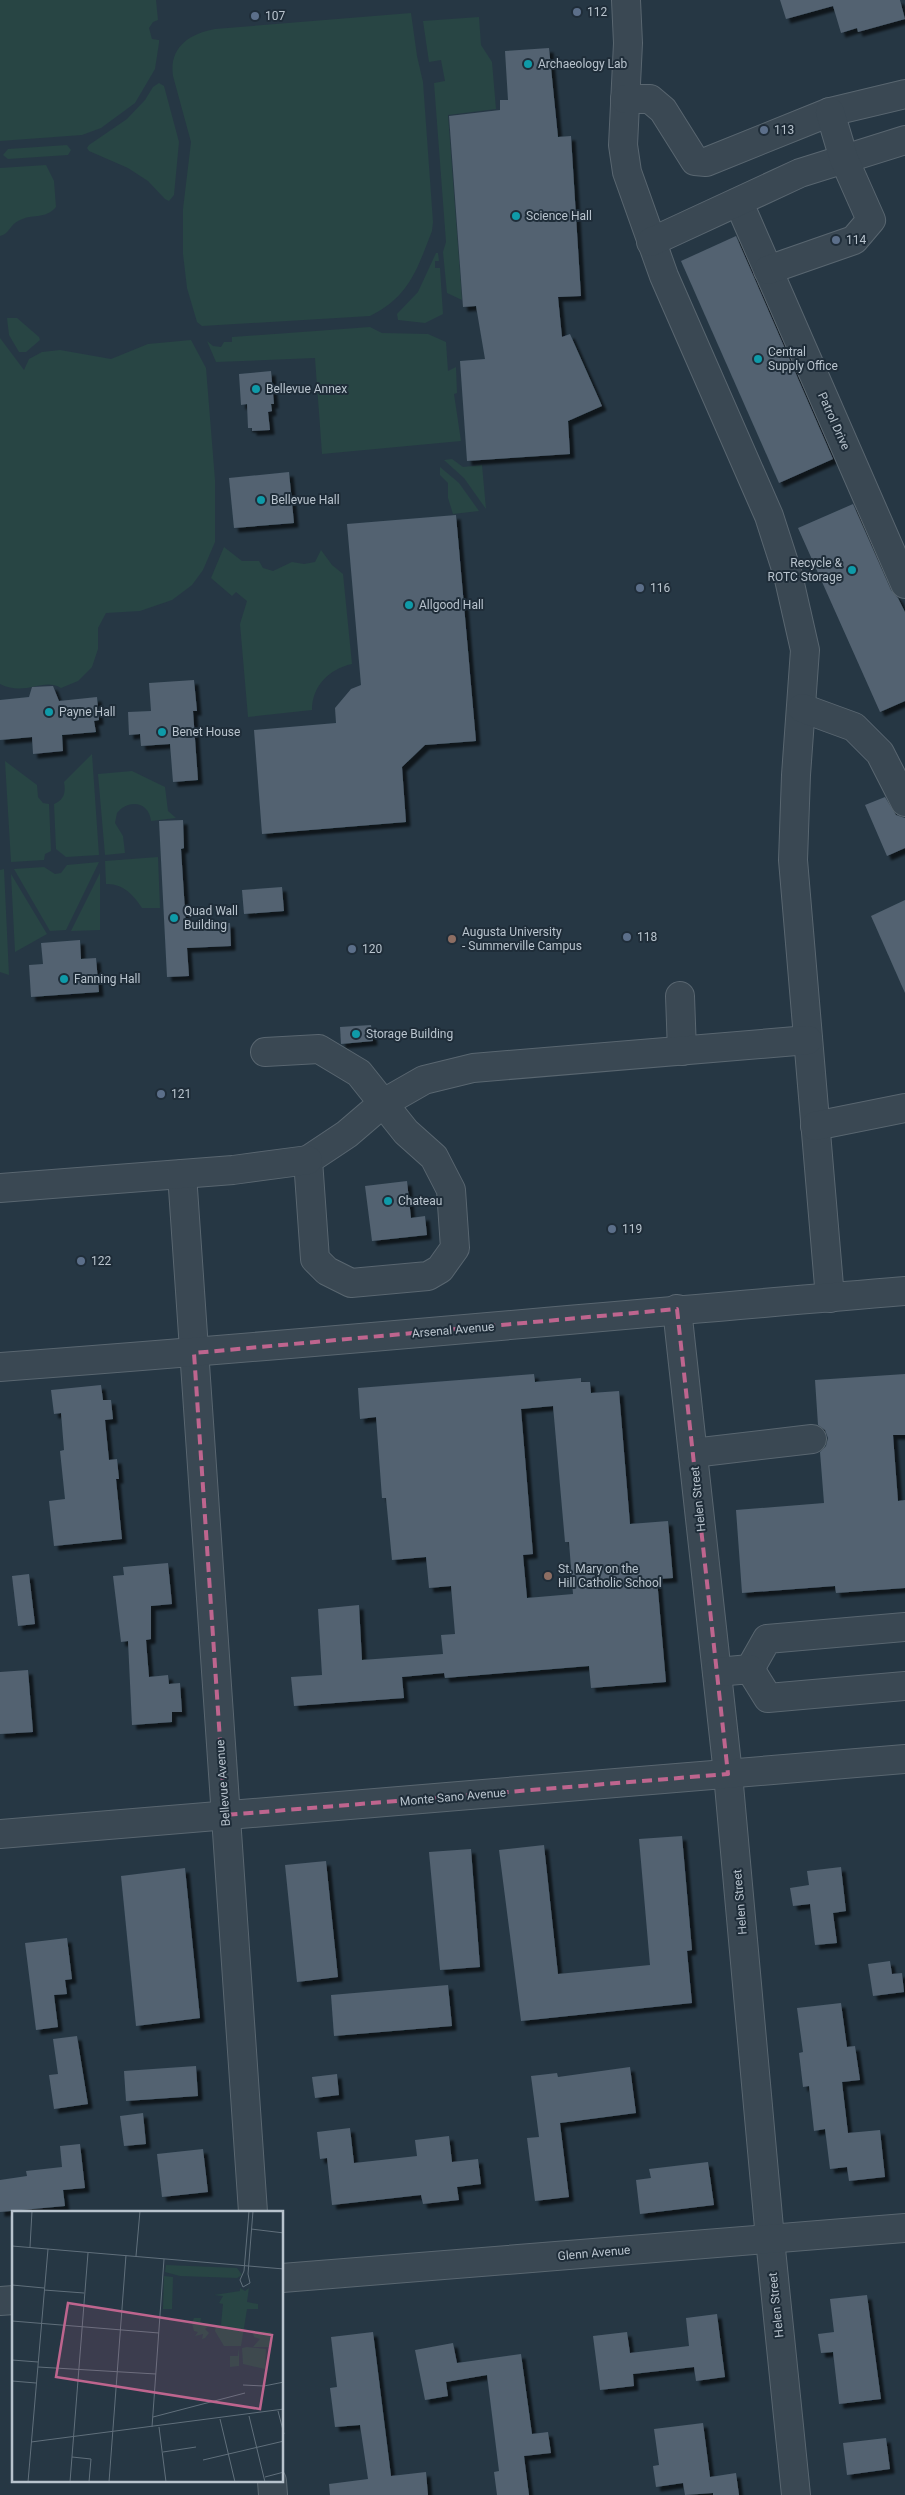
<svg xmlns="http://www.w3.org/2000/svg" width="905" height="2495" font-family="Roboto,sans-serif">
<style>
.green{fill:#284544}
.building{fill:#526271;fill-rule:evenodd;filter:url(#shadow)}
.lines{fill:none;stroke-linecap:round;stroke-linejoin:round}
.minor-casing{stroke:#596670;stroke-width:30}
.minor{stroke:#3a4853;stroke-width:28}
.marked{fill:none;stroke:#be658e;stroke-width:4;stroke-dasharray:10 6;stroke-linejoin:round}
.service-dot{fill:#5c6f8a;stroke:#1f2d39;stroke-width:2}
.culture-dot{fill:#0f9aa8;stroke:#1f2d39;stroke-width:2}
.education-dot{fill:#8d6e63;stroke:#1f2d39;stroke-width:2}
.labels{text-anchor:middle;stroke-width:4;stroke-linejoin:round;paint-order:stroke}
.poi-label{font-size:12px;fill:#b8c3cd;stroke:#1f2d39;text-anchor:start}
.street-label{font-size:12px;fill:#b8c3cd;stroke:#1f2d39}
.inset-road{fill:none;stroke:#606f7b;stroke-width:1}
.view{fill:#be658e;fill-opacity:0.15;stroke:#be658e;stroke-width:2.5}
.inset-edge{fill:none;stroke:#b8c3cd;stroke-width:2.5}
</style>
<defs>
<filter id="shadow"><feDropShadow dx="4.5" dy="4.5" stdDeviation="1" flood-color="#0009"/></filter>
</defs>
<rect width="100%" height="100%" fill="#263744"/>
<g class="green">
<polygon points="0,0 156,0 158,20 153,22 149,28 152,39 159,40 159,43 155,69 135,103 101,128 82,135 0,141"/>
<path d="M411 13 417 56 423 82 433 222 432 231C417 269 410 296 370 316L202 326 197 322 187 288 183 254V209L191 142 173 76C169 47 189 34 215 29Z"/>
<polygon points="479,17 481,45 492,62 496,109 448,115 462,300 447,293 443,252 446,242 434,83 445,81 441,60 429,62 423,21"/>
<polygon points="159,83 164,86 179,142 174,195 169,201 165,199 148,181 128,168 89,151 87,148 89,145 127,119 145,100 153,87"/>
<polygon points="67,145 71,150 68,155 8,159 3,155 8,149"/>
<path d="M46 165 54 181 56 207C45 220 32 213 18 221 10 225 9 234 0 236V168Z"/>
<polygon points="436,253 438,253 439,261 435,261 435,268 440,268 443,314 425,323 398,320 397,314 418,292"/>
<polygon points="7,318 17,318 39,337 40,340 26,352 19,352 9,335"/>
<polygon points="370,327 382,333 428,334 446,342 448,371 456,367 457,393 454,394 461,441 322,454 315,358 216,362 207,341 213,346 221,347 224,342 232,342 232,337"/>
<path d="M0 338 24 370 29 359 42 352 60 350 111 359 148 344 191 340 206 368 215 480V542L203 570 192 585 172 600 140 611 106 613 98 628V649L92 667 78 681 61 688C43 677 26 697 0 684Z"/>
<polygon points="452,459 463,467 482,465 486,509 464,478 444,460"/>
<polygon points="440,467 459,483 479,511 453,514 448,498 448,483 440,475"/>
<path d="M224 547 242 561H259L263 568 273 571 292 562 304 564 315 562 321 550 332 565 343 574 352 664C329 669 312 686 312 710L248 717 240 624 247 601 236 592 232 596 211 578Z"/>
<path d="M92 754 99 855 66 857 56 849 54 804C64 800 66 793 64 782Z"/>
<polygon points="5,761 37,785 38,797 43,803 49,804 51,851 45,854 44,860 11,862"/>
<path d="M132 771 165 787 168 811 176 818 151 821C149 801 128 799 117 813L115 823 123 836 125 853 105 855 98 774Z"/>
<path d="M158 857 160 908H142C134 895 122 883 106 884L105 861Z"/>
<polygon points="99,862 66,930 50,931 14,869 44,867 55,874 61,873 67,865"/>
<polygon points="4,869 9,975 0,972 0,870"/>
<polygon points="100,873 100,930 71,931"/>
<polygon points="11,874 47,934 15,952"/>
</g>
<g class="building">
<polygon points="780,0 900,0 905,19 858,32 857,28 841,33 833,6 786,19"/>
<polygon points="549,48 558,137 571,136 581,296 558,297 562,337 570,334 602,406 568,421 570,454 467,461 460,361 485,359 476,306 463,307 449,116 500,110 500,100 508,100 505,51"/>
<polygon points="736,236 833,459 779,483 681,261"/>
<polygon points="271,371 274,404 271,404 272,411 268,412 270,430 252,431 252,428 248,428 247,404 241,405 239,374"/>
<polygon points="289,472 294,523 234,528 229,478"/>
<polygon points="853,504 891,590 898,598 905,612 905,701 880,712 798,528"/>
<polygon points="456,515 476,741 425,745 402,767 406,822 262,834 254,730 336,723 335,708 351,689 361,685 347,524"/>
<polygon points="194,680 197,711 193,711 198,780 173,782 170,744 141,746 140,734 129,735 128,712 151,711 149,683"/>
<polygon points="53,686 59,701 97,697 99,720 94,721 96,732 62,735 63,751 33,754 32,737 0,740 0,700 29,697 32,687"/>
<polygon points="885,797 896,815 905,818 905,848 887,856 865,805"/>
<polygon points="183,820 184,848 181,849 186,926 230,923 231,946 187,948 189,976 167,977 159,821"/>
<polygon points="282,887 284,911 244,914 242,890"/>
<polygon points="905,900 905,993 871,916"/>
<polygon points="80,940 81,959 96,958 99,992 31,997 29,965 43,964 41,943"/>
<polygon points="371,1025 373,1041 341,1044 340,1027"/>
<polygon points="407,1181 411,1218 425,1216 427,1235 372,1241 365,1186"/>
<path d="M534 1374 535 1382 581 1378V1382H590L591 1393 619 1391 630 1524 668 1521 673 1578 657 1579 666 1682 591 1688 589 1666 445 1678 444 1673 402 1677 404 1698 294 1706 291 1677 322 1675 318 1609 359 1605 362 1660 443 1654 441 1635 455 1634 451 1586 429 1588 426 1557 392 1560 386 1498H382L376 1417 360 1419 358 1388ZM553 1406 565 1542H569L573 1594 527 1598 523 1555 533 1554 521 1409Z"/>
<polygon points="905,1374 905,1435 893,1435 898,1501 905,1500 905,1588 836,1593 835,1586 742,1593 736,1510 824,1503 820,1452 826,1446 828,1438 825,1430 818,1425 815,1380"/>
<polygon points="101,1385 103,1400 111,1400 113,1419 105,1420 109,1460 117,1459 119,1479 116,1479 122,1539 54,1546 49,1501 65,1499 60,1451 64,1450 61,1413 54,1414 51,1390"/>
<polygon points="168,1563 172,1604 151,1606 151,1639 146,1640 149,1677 168,1675 169,1684 180,1683 182,1712 172,1712 172,1722 132,1725 128,1641 121,1642 113,1576 124,1575 123,1567"/>
<polygon points="29,1574 35,1624 18,1626 12,1576"/>
<polygon points="28,1670 33,1732 0,1734 0,1672"/>
<polygon points="682,1836 692,1950 687,1951 692,2003 521,2021 499,1850 544,1845 558,1974 650,1965 639,1839"/>
<polygon points="471,1849 480,1967 440,1970 429,1852"/>
<polygon points="326,1861 338,1977 297,1982 285,1865"/>
<polygon points="841,1867 846,1911 833,1913 837,1943 815,1945 810,1904 793,1906 790,1888 809,1885 807,1871"/>
<polygon points="185,1868 200,2018 136,2026 121,1876"/>
<polygon points="67,1938 72,1979 65,1980 67,1994 54,1995 58,2027 36,2030 25,1943"/>
<polygon points="890,1961 892,1974 902,1973 904,1992 873,1996 868,1964"/>
<polygon points="448,1985 452,2026 334,2036 331,1995"/>
<polygon points="841,2003 847,2047 855,2046 860,2080 842,2082 848,2133 880,2130 885,2177 849,2181 847,2167 830,2169 825,2129 814,2131 809,2086 803,2087 799,2053 803,2052 797,2008"/>
<polygon points="77,2036 88,2104 54,2109 49,2075 58,2074 53,2039"/>
<polygon points="196,2066 198,2096 126,2101 124,2071"/>
<polygon points="630,2067 636,2113 560,2123 569,2197 535,2201 527,2138 539,2137 531,2076 557,2073 558,2077"/>
<polygon points="337,2074 339,2095 315,2098 312,2077"/>
<polygon points="143,2113 146,2144 124,2146 120,2116"/>
<polygon points="350,2128 354,2163 417,2156 415,2140 449,2136 452,2162 478,2159 481,2184 457,2187 459,2200 423,2204 421,2195 332,2205 327,2158 320,2159 317,2132"/>
<polygon points="80,2144 85,2188 63,2190 65,2206 0,2212 0,2180 27,2176 26,2171 62,2167 60,2146"/>
<polygon points="203,2149 208,2192 162,2197 157,2154"/>
<polygon points="708,2162 714,2205 640,2214 636,2180 651,2178 649,2169"/>
<polygon points="867,2295 881,2399 839,2404 833,2352 821,2353 818,2334 834,2332 830,2299"/>
<polygon points="717,2314 725,2377 696,2381 694,2367 633,2374 634,2386 600,2390 593,2336 627,2332 630,2353 689,2346 686,2318"/>
<polygon points="373,2332 391,2476 426,2472 428,2495 330,2495 329,2484 368,2479 360,2425 335,2427 330,2388 337,2387 331,2337"/>
<polygon points="453,2343 457,2363 521,2354 532,2434 548,2432 551,2453 524,2456 529,2495 497,2495 494,2472 499,2471 487,2375 446,2382 448,2396 425,2400 415,2350"/>
<polygon points="703,2423 710,2477 736,2473 739,2495 713,2495 713,2493 685,2495 683,2483 656,2487 653,2466 659,2465 654,2429"/>
<polygon points="886,2438 890,2469 847,2475 843,2443"/>
</g>
<g class="lines">
<g class="minor-casing">
<g id="minor">
<polyline points="626,0 628,43 623,145 627,172 664,276 769,516 788,575 805,650 796,775 793,860 830,1298"/>
<polyline points="625,99 650,99 663,110 695,161 706,162 830,112 905,94"/>
<polyline points="739,203 905,584"/>
<polyline points="651,242 800,173 905,140"/>
<polyline points="768,270 854,240 871,220 844,159 830,112"/>
<polyline points="802,708 854,727 880,753 905,802"/>
<polyline points="680,996 682,1051"/>
<polyline points="265,1052 319,1049 359,1073 406,1132 434,1157 451,1190 455,1248 440,1269 428,1276 351,1283 327,1271 315,1259 308,1160 347,1134 382,1104 424,1080 473,1068 808,1040"/>
<polyline points="815,1126 905,1108"/>
<polyline points="182,1174 253,2212"/>
<polyline points="0,1188 233,1170 308,1160"/>
<polyline points="677,1309 728,1774 770,2239 796,2495"/>
<path d="M0 1367C302 1345 603 1316 905 1291"/>
<polyline points="693,1453 812,1439"/>
<polyline points="750,1669 767,1639 905,1627"/>
<polyline points="717,1672 750,1669 768,1698 905,1686"/>
<polyline points="0,1834 905,1759"/>
<polyline points="282,2278 905,2228"/>
<polyline points="0,2301 14,2300"/>
<polyline points="272,2481 273,2495"/>
</g>
</g>
<use href="#minor" class="minor"/>
</g>
<path class="marked" d="M677 1309 728 1774 225 1815 194 1353Z"/>
<g class="service-dot">
<circle cx="577" cy="12" r="5"/>
<circle cx="255" cy="16" r="5"/>
<circle cx="764" cy="130" r="5"/>
<circle cx="836" cy="240" r="5"/>
<circle cx="640" cy="588" r="5"/>
<circle cx="627" cy="937" r="5"/>
<circle cx="352" cy="949" r="5"/>
<circle cx="161" cy="1094" r="5"/>
<circle cx="612" cy="1229" r="5"/>
<circle cx="81" cy="1261" r="5"/>
</g>
<g class="culture-dot">
<circle cx="528" cy="64" r="5"/>
<circle cx="516" cy="216" r="5"/>
<circle cx="758" cy="359" r="5"/>
<circle cx="256" cy="389" r="5"/>
<circle cx="261" cy="500" r="5"/>
<circle cx="852" cy="570" r="5"/>
<circle cx="409" cy="605" r="5"/>
<circle cx="49" cy="712" r="5"/>
<circle cx="162" cy="732" r="5"/>
<circle cx="174" cy="918" r="5"/>
<circle cx="64" cy="979" r="5"/>
<circle cx="356" cy="1034" r="5"/>
<circle cx="388" cy="1201" r="5"/>
</g>
<g class="education-dot">
<circle cx="452" cy="939" r="5"/>
<circle cx="548" cy="1576" r="5"/>
</g>
<g class="labels">
<g class="poi-label">
<text x="587" y="16">112</text>
<text x="265" y="20">107</text>
<text x="538" y="68">Archaeology Lab</text>
<text x="774" y="134">113</text>
<text x="526" y="220">Science Hall</text>
<text x="846" y="244">114</text>
<text x="768" y="356">Central<tspan x="768" dy="14">Supply Office</tspan></text>
<text x="266" y="393">Bellevue Annex</text>
<text x="271" y="504">Bellevue Hall</text>
<text x="842" y="567" text-anchor="end">Recycle &amp;<tspan x="842" dy="14">ROTC Storage</tspan></text>
<text x="650" y="592">116</text>
<text x="419" y="609">Allgood Hall</text>
<text x="59" y="716">Payne Hall</text>
<text x="172" y="736">Benet House</text>
<text x="184" y="915">Quad Wall<tspan x="184" dy="14">Building</tspan></text>
<text x="462" y="936">Augusta University<tspan x="462" dy="14">- Summerville Campus</tspan></text>
<text x="637" y="941">118</text>
<text x="362" y="953">120</text>
<text x="74" y="983">Fanning Hall</text>
<text x="366" y="1038">Storage Building</text>
<text x="171" y="1098">121</text>
<text x="398" y="1205">Chateau</text>
<text x="622" y="1233">119</text>
<text x="91" y="1265">122</text>
<text x="558" y="1573">St. Mary on the<tspan x="558" dy="14">Hill Catholic School</tspan></text>
</g>
<g class="street-label">
<text transform="translate(834 421) rotate(66)" y="4">Patrol Drive</text>
<text transform="translate(453 1330) rotate(-5)" y="4">Arsenal Avenue</text>
<text transform="translate(698 1499) rotate(-96)" y="4">Helen Street</text>
<text transform="translate(223 1783) rotate(-94)" y="4">Bellevue Avenue</text>
<text transform="translate(453 1797) rotate(-5)" y="4">Monte Sano Avenue</text>
<text transform="translate(740 1902) rotate(-95)" y="4">Helen Street</text>
<text transform="translate(594 2253) rotate(-5)" y="4">Glenn Avenue</text>
<text transform="translate(776 2305) rotate(-96)" y="4">Helen Street</text>
</g>
</g>
<g transform="translate(12 2211)">
<rect width="271" height="271" fill="#263744"/>
<path d="M154 54 225 57 230 64 225 67 168 65 153 61ZM152 65 161 66 160 98H151ZM228 77 233 80 237 77 235 91 246 93V98H235L229 135H212L203 120 204 115 209 114 211 93 207 92 211 85 202 84 228 80ZM182 107H189L188 114 197 115 193 118 197 122 193 127 190 128 191 123 183 125 186 121 182 120 180 112ZM240 119 248 123V120L259 121 260 136H241L248 128 242 126ZM235 136 254 138 253 158 231 153 230 137ZM227 137V155L218 156V145H226Z" fill="#284544"/>
<path class="inset-road" d="M237 0 232 60 228 69 231 76 238 72 236 63 241 0M239 18 272 22M0 35 272 58M18 36 20 0M124 45 128 0M0 74 32 77M32 79 72 82M0 110 147 122M0 149 26 151M26 156 144 163M0 170 24 172M231 174 252 175 272 171M266 200 272 223M237 205 253 271M141 206 233 182M208 208 223 271M140 216 152 48M147 216 154 271M19 231 272 198M151 241 184 236M60 246 79 248 77 271M191 249 272 230M253 266 272 261M16 271 36 38M58 271 76 42M97 271 114 44"/>
<path class="view" d="M56 92 260 124 248 198 44 166Z"/>
<rect width="271" height="271" class="inset-edge"/>
</g>
</svg>
